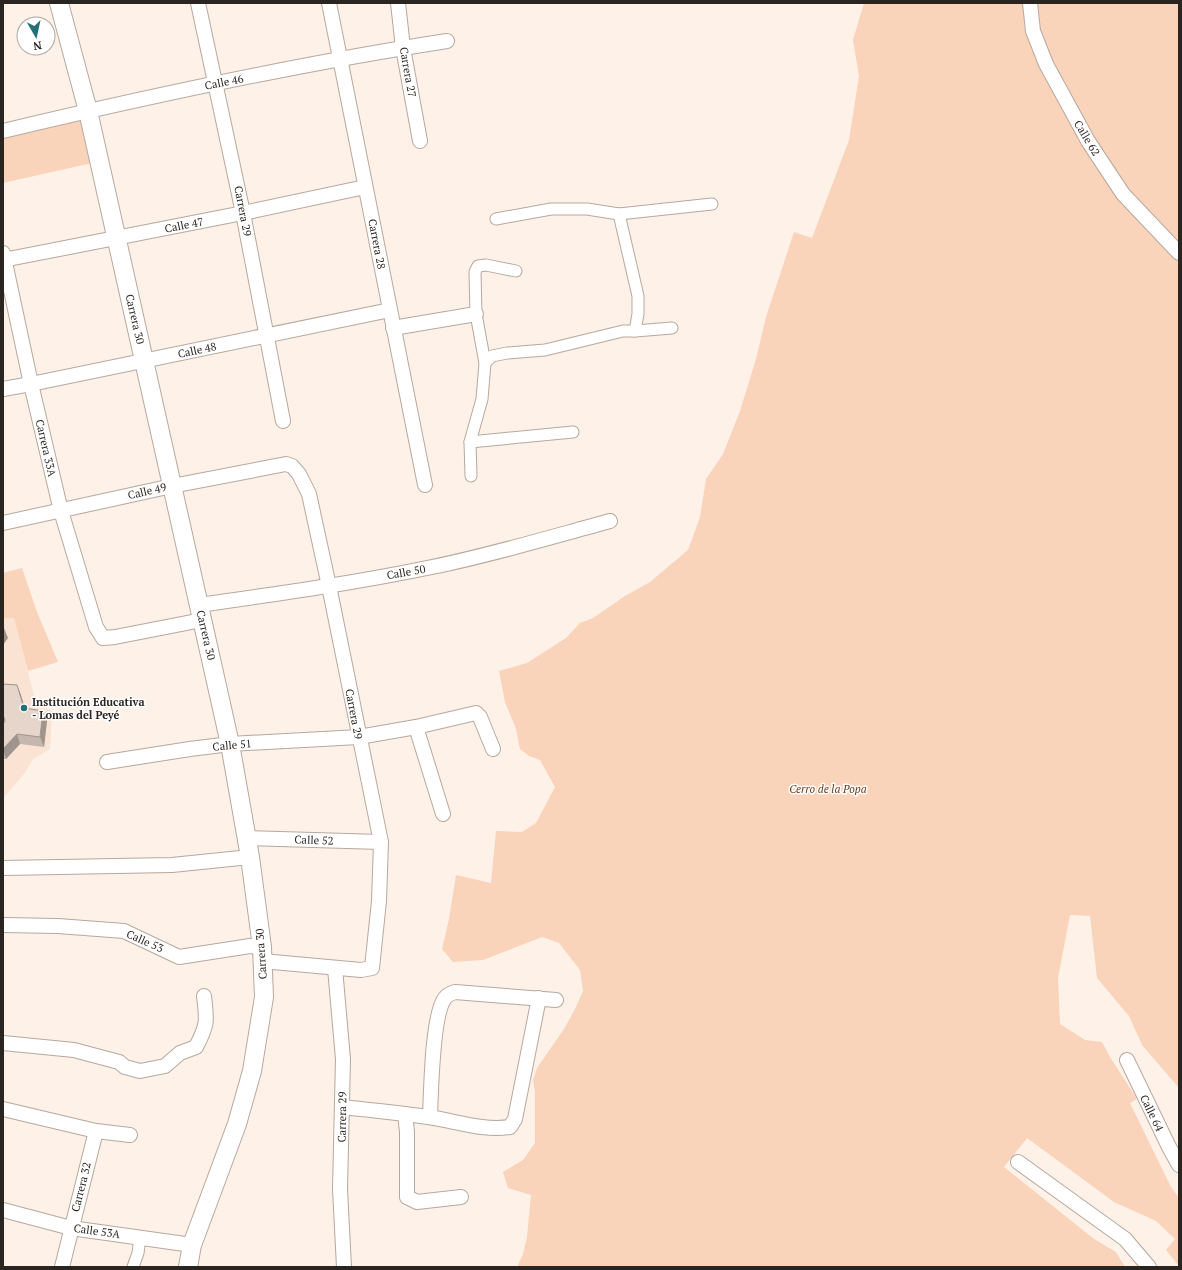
<svg xmlns="http://www.w3.org/2000/svg" width="1182" height="1270" font-family="'PT Serif',serif">
<style>
.built{fill:#fbe3d4}
.green{fill:#f9d3ba}
.lines{fill:none;stroke-linecap:round;stroke-linejoin:round}
.pedestrian-casing{stroke:#b7a89e;stroke-width:13}
.minor-casing{stroke:#b7a89e;stroke-width:16}
.tertiary-casing{stroke:#b7a89e;stroke-width:20}
.pedestrian{stroke:#fff;stroke-width:11}
.minor{stroke:#fff;stroke-width:14}
.tertiary{stroke:#fff;stroke-width:18}
.wall{fill:#c5b7ae}
.shaded-wall{fill:#a0958d}
.building{fill:#e5d5ca;stroke:#a0958d}
.poi-dot{fill:#246e76;stroke:#fff;stroke-width:1.5}
.labels{text-anchor:middle;stroke-width:3;stroke-linejoin:round;paint-order:stroke}
.street-label{font-size:11px;fill:#2b2521;stroke:#fff}
.poi-label{font-size:11px;font-weight:bold;fill:#2b2521;stroke:#fff;text-anchor:start}
.park-label{font-size:11px;font-style:italic;fill:#673a18;stroke:#fff}
</style>
<rect width="100%" height="100%" fill="#fef1e8"/>
<polygon class="built" points="3,618 14,618 37,707 52,710 50,749 33,759 25,773 3,798"/>
<g class="green">
<polygon points="864,3 1179,3 1179,1088 1142,1045 1129,1016 1097,978 1090,916 1070,915 1058,978 1060,1024 1085,1040 1102,1042 1110,1057 1137,1099 1130,1103 1171,1187 1179,1198 1179,1266 1166,1250 1175,1239 1156,1221 1114,1202 1027,1138 1004,1167 1094,1239 1116,1252 1125,1267 517,1267 523,1254 527,1237 531,1195 508,1188 503,1172 523,1160 535,1143 535,1092 533,1080 537,1068 564,1029 575,1009 583,991 580,970 559,943 542,937 483,960 453,962 442,949 449,919 456,875 491,883 496,831 522,832 536,823 555,787 540,760 529,756 520,749 516,729 505,702 499,671 527,663 566,638 580,623 593,618 625,596 650,582 688,550 700,517 706,479 723,454 740,411 756,359 766,317 794,232 812,238 849,140 859,76 853,40"/>
<polygon points="83,120 92,163 3,183 3,138"/>
<polygon points="22,568 37,612 58,662 28,671 14,618 3,618 3,573"/>
</g>
<g class="lines">
<g class="pedestrian-casing">
<g id="pedestrian">
<polyline points="619,214 638,296 638,314 635,331"/>
<polyline points="496,219 551,209 587,209 619,214 712,204"/>
<polyline points="485,363 492,356 507,353 545,350 623,331 635,331 672,328"/>
<polyline points="470,442 573,432"/>
<polyline points="471,476 470,442 482,399 485,363 476,314 475,272 478,266 486,265 516,271"/>
<polyline points="133,1267 138,1253 140,1237"/>
</g>
</g>
<g class="minor-casing">
<g id="minor">
<polyline points="198,3 243,213 283,421"/>
<polyline points="329,3 425,485"/>
<polyline points="398,3 403,48 420,141"/>
<polyline points="1030,3 1033,31 1046,64 1088,141 1123,194 1179,253"/>
<path d="M3 131C150 96 298 64 447 41"/>
<polyline points="3,253 31,384 61,511 96,627 103,638 115,637 202,620"/>
<polyline points="3,260 243,213 365,187"/>
<polyline points="393,328 476,314"/>
<polyline points="3,389 31,384 390,310"/>
<polyline points="3,523 172,486 286,464 292,466 299,474 309,494 329,586 381,842 379,901 372,968 361,970 262,961"/>
<path d="M199 605C277 594 355 583 432 567 492 555 551 537 610 521"/>
<polyline points="416,727 443,814"/>
<polyline points="107,762 190,749 230,744 359,737 416,727 476,713 480,717 493,749"/>
<polyline points="247,838 381,842"/>
<polyline points="3,868 172,865 250,857"/>
<polyline points="3,925 58,926 124,931 179,957 250,946 262,947"/>
<polyline points="335,968 343,1059 340,1189 344,1267"/>
<path d="M3 1043 74 1050 119 1062 125 1067 140 1071 165 1066 180 1053 196 1047C208 1024 207 1021 204 996"/>
<polyline points="1127,1060 1169,1147 1179,1165"/>
<path d="M342 1107C371 1110 400 1113 428 1117 456 1121 482 1131 510 1127L515 1119 539 998"/>
<polyline points="3,1109 96,1131 130,1135"/>
<polyline points="405,1114 407,1132 407,1197 417,1202 461,1197"/>
<path d="M430 1117C431 1094 432 1014 445 998 447 995 452 993 455 992L556 1000"/>
<polyline points="1018,1162 1125,1239 1149,1267"/>
<polyline points="3,1210 71,1228 192,1245"/>
<polyline points="62,1267 96,1131"/>
</g>
</g>
<g class="tertiary-casing">
<polyline id="tertiary" points="59,3 88,111 230,744 250,857 262,947 264,997 252,1071 237,1124 192,1245 188,1267"/>
</g>
<use href="#pedestrian" class="pedestrian"/>
<use href="#minor" class="minor"/>
<use href="#tertiary" class="tertiary"/>
</g>
<polygon class="wall" points="3,680 4,684 17,685 25,708 43,711 47,721 44,747 20,744 6,759 3,759 3,724 5,721 4,718 3,717"/>
<g class="shaded-wall">
<polygon points="4,628 8,638 3,645 3,630"/>
<polygon points="17,685 21,695 28,718 24,708"/>
<polygon points="43,711 47,721 44,747 40,737"/>
<polygon points="17,734 20,744 6,759 3,749"/>
</g>
<polygon class="building" points="3,683 3,684 17,685 24,708 43,711 40,737 17,734 3,749 3,724 5,721 3,714"/>
<circle class="poi-dot" cx="24" cy="708" r="4"/>
<g class="labels">
<g class="street-label">
<text transform="translate(408 72) rotate(80)" y="4">Carrera 27</text>
<text transform="translate(224 82) rotate(-11)" y="4">Calle 46</text>
<text transform="translate(1087 138) rotate(59)" y="4">Calle 62</text>
<text transform="translate(243 211) rotate(79)" y="4">Carrera 29</text>
<text transform="translate(184 225) rotate(-11)" y="4">Calle 47</text>
<text transform="translate(377 244) rotate(79)" y="4">Carrera 28</text>
<text transform="translate(135 319) rotate(77)" y="4">Carrera 30</text>
<text transform="translate(197 350) rotate(-12)" y="4">Calle 48</text>
<text transform="translate(46 448) rotate(77)" y="4">Carrera 33A</text>
<text transform="translate(147 491) rotate(-13)" y="4">Calle 49</text>
<text transform="translate(406 572) rotate(-10)" y="4">Calle 50</text>
<text transform="translate(206 635) rotate(77)" y="4">Carrera 30</text>
<text transform="translate(354 714) rotate(79)" y="4">Carrera 29</text>
<text transform="translate(232 745) rotate(-5)" y="4">Calle 51</text>
<text transform="translate(314 840) rotate(2)" y="4">Calle 52</text>
<text transform="translate(145 941) rotate(24)" y="4">Calle 53</text>
<text transform="translate(261 954) rotate(-94)" y="4">Carrera 30</text>
<text transform="translate(1152 1113) rotate(64)" y="4">Calle 64</text>
<text transform="translate(342 1117) rotate(-89)" y="4">Carrera 29</text>
<text transform="translate(81 1187) rotate(-76)" y="4">Carrera 32</text>
<text transform="translate(97 1231) rotate(8)" y="4">Calle 53A</text>
</g>
<g class="poi-label">
<text x="32" y="706">Institución Educativa<tspan x="32" dy="13">- Lomas del Peyé</tspan></text>
</g>
<g class="park-label">
<text x="828" y="793">Cerro de la Popa</text>
</g>
</g>
<rect width="1182" height="1270" fill="none" stroke="#2b2521" stroke-width="8"/>
<g transform="translate(36 36) rotate(171)"><circle r="19" fill="#ffffff" stroke="#aaa8a6"/>
<path d="M0-3L7 15L0 10L-7 15Z" fill="#246e76"/>
<text y="-6" font-size="11" font-weight="bold" text-anchor="middle" fill="#2b2521">N</text>
</g>
</svg>
